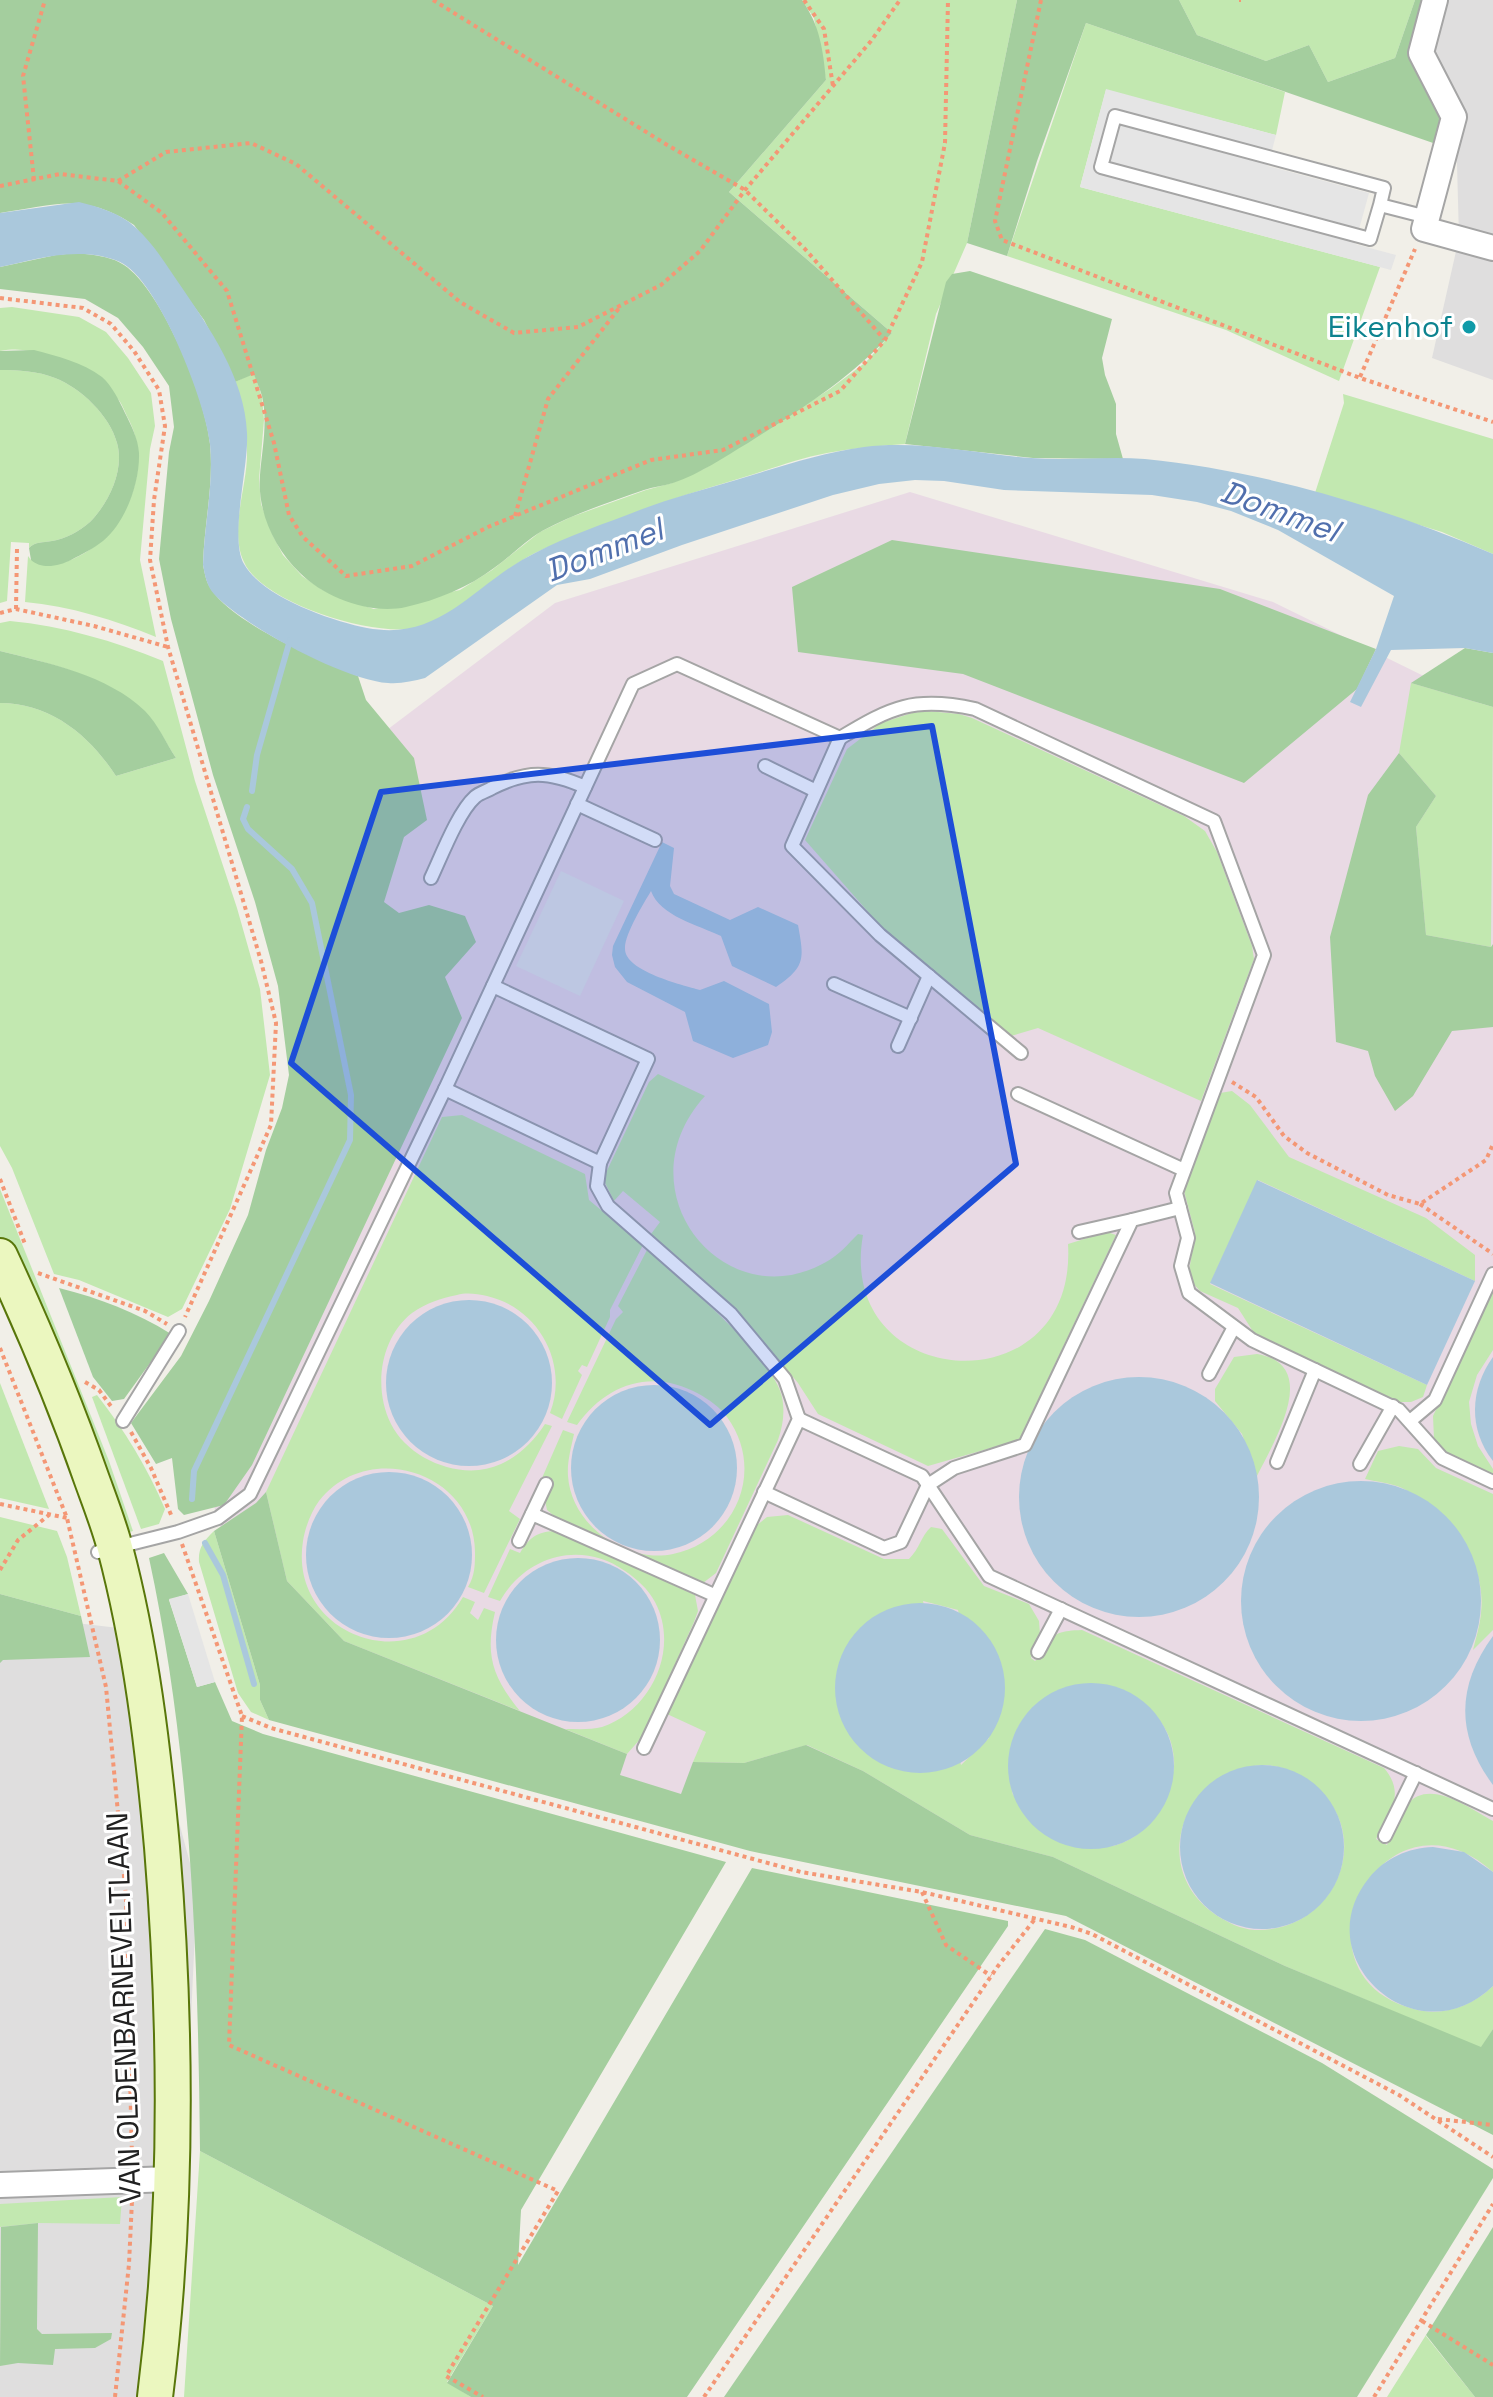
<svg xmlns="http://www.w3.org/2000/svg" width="1493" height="2397" font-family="'Space Grotesk',sans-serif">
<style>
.residential{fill:#dfdede}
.industrial{fill:#e9dae4}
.grass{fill:#c2e8b0;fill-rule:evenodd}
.forest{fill:#a4ce9e}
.parking{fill:#e5e5e5}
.water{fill:#aac8dc}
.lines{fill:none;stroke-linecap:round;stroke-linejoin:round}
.stream{stroke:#aac8dc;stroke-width:6}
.service-casing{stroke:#a5a5a5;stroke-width:16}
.minor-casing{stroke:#a5a5a5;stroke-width:28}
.secondary-casing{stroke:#58760a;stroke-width:38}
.path{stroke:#f49775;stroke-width:4;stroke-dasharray:4 4;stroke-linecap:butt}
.service{stroke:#fff;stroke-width:12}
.minor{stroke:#fff;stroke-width:24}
.secondary{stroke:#ebf7bf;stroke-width:34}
.marked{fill:#1d4ed8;fill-opacity:0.2;stroke:#1d4ed8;stroke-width:6;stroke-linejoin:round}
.culture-dot{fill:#0f9aa8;stroke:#fff;stroke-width:3}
.labels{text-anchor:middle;stroke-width:6;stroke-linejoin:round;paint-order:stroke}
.culture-label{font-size:30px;fill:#0d838f;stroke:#fff;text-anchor:end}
.street-label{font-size:30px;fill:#212121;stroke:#fff}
.water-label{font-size:32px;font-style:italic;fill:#506fad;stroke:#fff}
</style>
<rect width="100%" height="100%" fill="#f1efe8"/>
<g class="residential">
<polygon points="1446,0 1493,0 1493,380 1432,358 1459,238 1457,164 1433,52"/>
<polygon points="0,1614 127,1629 197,1889 179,2276 170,2397 0,2397"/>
</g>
<polygon class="industrial" points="910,492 1273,602 1493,710 1493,2121 1032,1869 760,1822 263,1676 208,1485 368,1126 310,788 555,603"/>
<g class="grass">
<path d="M802 0H1017L967 243 936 314 905 444C879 446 853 448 827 453 794 459 761 473 728 482 677 497 629 514 580 535 565 541 549 546 535 553 496 573 466 611 424 626 382 641 262 604 244 562 229 530 247 488 247 454 247 431 239 405 235 382L254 373 262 397 264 420 259 479 261 504 273 536 283 555 302 576 321 589 340 598 374 609 460 590 492 570 540 532 571 517 646 490 672 483 704 469 830 389 866 362 892 333 729 192 826 80 814 18Z"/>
<polygon points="1179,0 1415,0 1395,58 1328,82 1309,45 1266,61 1197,35"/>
<polygon points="1086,23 1285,92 1276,135 1106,90 1080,187 1380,267 1339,381 1226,330 1007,256"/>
<path d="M12 307 79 317 106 332 128 358 151 393 155 426 150 449 140 560 156 637C115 620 69 606 25 602L28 556 31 560C42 561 58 565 68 561 122 541 155 472 129 420 125 413 122 403 117 398 105 386 83 378 69 370 43 355 30 346 0 351V308Z"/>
<path d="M0 370C18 370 38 371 55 378 81 388 110 416 117 443 125 470 108 504 90 522 80 531 65 539 52 541 42 543 36 541 29 548V543L11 542 7 601 0 603Z"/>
<polygon points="1343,394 1493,439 1493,554 1442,532 1315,493 1344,403"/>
<path d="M10 621C63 626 114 641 163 661L195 781 237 908 260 989 270 1075 230 1209 182 1309 168 1317 79 1280 54 1274 12 1168 0 1146V703C51 703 90 736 116 776L176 758C166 743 157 724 144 711 107 676 48 663 0 651V623Z"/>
<polygon points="1411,683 1493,707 1491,947 1426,935 1416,827 1436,796 1399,753"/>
<polygon points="927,711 959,714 972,718 1184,816 1205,831 1217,852 1252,946 1254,959 1201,1101 1038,1028 1011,1036 884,930 805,840 847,749 881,723 912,713"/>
<path d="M658 1074 705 1096C619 1191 725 1320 826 1262 839 1255 848 1244 858 1234L863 1235C835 1393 1078 1409 1068 1244L1107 1232 1116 1235 1019 1440 928 1466 818 1414 798 1383 735 1308 651 1234 660 1222 623 1191 614 1201 603 1179 649 1082Z"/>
<polygon points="1232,1091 1250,1105 1289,1157 1426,1218 1475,1255 1475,1281 1258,1180 1210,1284 1427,1385 1423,1397 1411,1402 1397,1402 1254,1333 1238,1308 1200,1291 1188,1278 1195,1233 1184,1191 1220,1093"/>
<path d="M462 1115 585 1174 589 1200 643 1245 610 1310V1317L587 1367 582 1365 578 1371 582 1375 562 1419 550 1413C569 1364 539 1308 487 1296 477 1294 467 1292 457 1295 441 1298 426 1303 412 1313 380 1338 373 1388 391 1424 409 1460 463 1482 501 1464 519 1456 534 1441 545 1424L552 1426 509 1511 520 1519 484 1593 468 1587C475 1576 475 1564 475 1552 474 1471 367 1439 319 1501 311 1512 305 1528 303 1541 288 1635 414 1682 463 1597L475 1602 470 1613 478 1620 484 1608 495 1612C485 1655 492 1677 520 1711L344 1641 287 1581 266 1492 442 1117Z"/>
<polygon points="0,1189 109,1461 133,1531 130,1532 114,1522 0,1244"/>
<path d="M647 1250C680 1279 773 1356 782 1397 785 1413 783 1425 778 1440L716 1573 703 1583 559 1520 547 1510 545 1500 551 1482 542 1478 563 1430 574 1434C571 1448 567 1462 568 1476 571 1525 626 1564 673 1554 736 1541 766 1470 727 1417 721 1408 708 1399 699 1394 653 1368 607 1383 577 1425L567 1422 616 1319 623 1312 618 1306Z"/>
<polygon points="1493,1290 1493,1350 1477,1375 1469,1402 1471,1424 1478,1446 1493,1469 1493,1475 1443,1452 1434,1439 1433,1416"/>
<path d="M1257 1354C1322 1365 1274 1441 1257 1476L1242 1434 1215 1401V1389L1234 1357Z"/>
<polygon points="0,1383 49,1509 0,1498"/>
<path d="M97 1395C125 1431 147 1467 165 1509L159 1524 141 1529 92 1397Z"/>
<path d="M1399 1446 1418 1449 1436 1468 1493 1494V1630L1473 1650C1476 1638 1480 1625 1481 1613 1487 1560 1447 1510 1402 1488 1391 1483 1377 1482 1365 1479L1378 1451Z"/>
<path d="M788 1515 884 1559H909C920 1548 921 1536 931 1527L942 1529 984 1586 1029 1604 1039 1621 1040 1634 1031 1658 1035 1661C1059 1643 1040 1631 1082 1630L1384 1768C1406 1794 1390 1813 1376 1839L1387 1845C1394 1833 1398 1816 1407 1805 1429 1777 1470 1809 1493 1821V1872C1383 1774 1281 1974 1414 2009 1443 2017 1472 2006 1493 1986V2029L1481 2048 1285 1966 1053 1857 970 1835 863 1771 807 1745 744 1763 693 1762 706 1732 667 1714 751 1530 767 1517ZM923 1601 958 1610 989 1738 961 1765ZM1090 1684C1133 1687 1177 1720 1174 1767 1173 1778 1164 1791 1160 1801 1149 1826 1140 1838 1113 1846L1013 1795C997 1737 1030 1689 1090 1684ZM1265 1765C1285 1766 1298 1774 1314 1786 1377 1836 1334 1933 1255 1930 1240 1929 1229 1923 1216 1915 1146 1868 1184 1767 1265 1765Z"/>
<polygon points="0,1517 57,1531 67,1557 81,1616 0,1594"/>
<path d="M214 1531 260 1685V1700L269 1720 251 1712 238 1693 199 1562C198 1547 204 1541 214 1531Z"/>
<path d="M555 1531 695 1595 698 1611 694 1622 642 1737 627 1754 565 1729C577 1729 591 1730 602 1727 651 1711 680 1649 655 1602 648 1589 637 1579 625 1571 582 1540 526 1555 500 1601L488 1597 510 1549 520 1553C529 1538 536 1532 555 1531Z"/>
<polygon points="200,2151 493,2306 447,2382 471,2397 184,2397"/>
<polygon points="122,2197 120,2224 38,2223 0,2227 0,2204"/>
<polygon points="1426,2335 1426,2336 1475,2397 1387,2397"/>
</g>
<g class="forest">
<path d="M0 0H802C820 26 823 49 826 80L729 192 892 333C851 378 800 410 748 443 724 457 700 474 673 483 663 486 653 487 644 490 610 502 573 514 542 531 525 541 510 557 494 568 469 587 437 600 406 607 371 615 325 598 300 573 274 548 257 511 260 475 262 450 268 422 262 396 260 389 256 381 254 374L235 382 204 320 134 225C83 192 56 205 0 213Z"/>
<polygon points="1017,0 1179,0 1197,35 1266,61 1309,45 1328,82 1395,58 1415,0 1423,0 1410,57 1444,117 1436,144 1086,23 1037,161 1007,256 967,243"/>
<path d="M77 253C92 255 111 256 124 265 162 290 206 399 210 444 214 485 204 524 203 565 205 574 206 582 211 589 234 624 319 660 358 676L366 700 414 758 427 820 404 837 384 902 399 913 429 905 465 916 476 942 445 977 462 1018 252 1465 224 1505 184 1515 178 1509 172 1458 156 1464 131 1423 181 1356 209 1301 248 1215 266 1150 282 1108 289 1075 278 986 255 902 213 775 171 619 159 559 169 452 174 427 169 386 143 347 118 318 85 299 0 289V267L56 255Z"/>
<polygon points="970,271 1112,319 1102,358 1105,375 1116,404 1116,434 1123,459 1033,458 905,444 946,282 952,274"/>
<path d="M34 350C57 356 82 362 102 377 112 386 119 400 125 413 131 425 138 438 139 453 140 482 126 522 103 541 93 549 82 554 71 560 59 566 42 570 31 560L29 548C36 541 42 543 52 541 65 539 80 531 90 522 108 504 125 470 117 443 110 416 81 388 55 378 38 371 18 370 0 370V351Z"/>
<polygon points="892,540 1220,589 1376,649 1357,689 1244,783 963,674 798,652 792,587"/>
<polygon points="1465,648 1493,653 1493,707 1411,683"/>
<path d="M0 651C48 663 108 675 145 711 158 724 166 743 176 758L116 776C90 736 51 703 0 703Z"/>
<polygon points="1399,753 1436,796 1416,827 1426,935 1491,947 1493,944 1493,1027 1452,1031 1413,1096 1395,1111 1375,1076 1368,1051 1336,1042 1330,937 1368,795"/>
<path d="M59 1288C99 1298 136 1312 171 1334L124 1399 112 1401 93 1377Z"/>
<polygon points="266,1492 287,1581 344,1641 627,1754 620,1775 681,1794 693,1762 744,1763 806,1745 863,1771 970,1835 1053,1857 1285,1966 1481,2047 1493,2029 1493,2135 1066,1916 750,1851 269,1720 260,1700 260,1685 214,1531 256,1503"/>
<path d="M164 1553 188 1594 169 1600 197 1687 215 1682 232 1721 263 1734 726 1862 521 2210 518 2265 752 1868 1008 1921V1926L687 2397H471L447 2383 493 2306 200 2151C198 1952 191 1753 149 1558Z"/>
<polygon points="0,1594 81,1616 90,1657 3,1660 0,1663"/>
<polygon points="1045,1929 1085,1940 1322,2063 1493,2169 1493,2178 1357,2397 724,2397"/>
<polygon points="38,2223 37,2329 42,2334 112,2333 111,2339 95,2348 55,2349 53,2365 18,2363 0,2366 1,2227"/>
<polygon points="1493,2227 1493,2397 1475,2397 1426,2335"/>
</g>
<g class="parking">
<polygon points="1106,89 1276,135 1268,166 1369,193 1355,244 1396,255 1391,270 1080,187"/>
<polygon points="561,871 624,901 580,996 516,966"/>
<polygon points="188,1594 215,1682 197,1687 169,1599"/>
</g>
<g class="water">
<path d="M79 202C99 207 120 213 135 227 153 243 165 263 178 282 209 327 245 378 247 433 249 467 229 537 244 564 262 597 332 621 367 628 437 641 468 592 522 560 555 541 592 528 627 515 663 500 700 491 736 480 779 467 820 453 864 447 921 440 975 454 1031 458 1069 461 1108 456 1145 459 1264 471 1384 507 1493 554V653L1465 648 1391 650 1361 707 1350 702 1376 649 1394 596 1278 530 1231 511 1197 502 1152 495 1004 490 944 481 915 480 879 484 833 495 682 545 590 579 557 585 425 678C413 681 401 684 388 683 344 680 244 626 214 594 207 586 205 576 203 565 204 525 214 485 210 444 206 403 158 279 120 262 80 245 39 259 0 267V213Z"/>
<path d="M662 842 674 848 670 886 674 894 730 920 758 907 798 925C804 958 806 967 776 987L732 966 721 936C698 925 660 916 651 891 644 903 624 935 625 949 625 971 682 985 700 990L724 981 769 1004 772 1032 768 1045 733 1058 693 1041 685 1012 627 982 615 967 612 955 613 946Z"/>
<polygon points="1257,1180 1475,1281 1427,1385 1210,1283"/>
<circle cx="469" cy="1383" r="83"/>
<path d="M1493 1357V1461C1468 1429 1470 1389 1493 1357Z"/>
<circle cx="1139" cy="1497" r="120"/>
<circle cx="654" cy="1468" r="83"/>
<circle cx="389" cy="1555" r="83"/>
<circle cx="1361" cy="1601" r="120"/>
<circle cx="578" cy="1640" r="82"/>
<circle cx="920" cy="1688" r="85"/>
<path d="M1493 1636V1785C1455 1734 1457 1685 1493 1636Z"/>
<circle cx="1091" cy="1766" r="83"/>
<circle cx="1262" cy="1847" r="82"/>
<path d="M1433 1847 1464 1852 1493 1872V1986C1417 2060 1304 1958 1369 1878 1385 1858 1408 1848 1433 1847Z"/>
</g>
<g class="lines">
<g class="stream">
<polyline points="252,791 257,755 290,640"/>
<polyline points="192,1499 194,1471 350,1140 351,1095 312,903 292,869 248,829 243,819 247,807"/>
<polyline points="205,1543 223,1575 254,1684"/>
</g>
<g class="service-casing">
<g id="service">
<polyline points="1380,205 1370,239 1101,167 1115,116 1384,188 1380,205 1427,217"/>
<path d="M840 738C891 707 914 696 975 709L1214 821 1264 955 1176 1193 1188 1238 1181 1266 1189 1293 1252 1340 1399 1410 1442 1458 1493 1482"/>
<polyline points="765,766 816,791"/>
<polyline points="577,804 655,840"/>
<path d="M431 878C441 857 458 812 475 797 479 793 487 791 492 788 527 770 549 771 585 787"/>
<polyline points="834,984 911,1018"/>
<polyline points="493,986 648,1059 600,1163 597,1186 608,1206 731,1314 785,1379 799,1419 644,1748"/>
<polyline points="898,1046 929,976"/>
<polyline points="445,1089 633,684 677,664 840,738 792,846 880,935 1021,1053"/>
<polyline points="1018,1094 1184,1170"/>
<polyline points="1079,1232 1132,1220"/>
<polyline points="1209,1374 1234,1327"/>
<polyline points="799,1419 922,1476 989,1576 1493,1809"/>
<polyline points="123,1421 179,1331"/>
<polyline points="1410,1421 1435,1400 1493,1274"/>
<polyline points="1277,1462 1315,1370"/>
<polyline points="1360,1464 1393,1406"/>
<polyline points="764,1492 884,1548 901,1542 928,1485 954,1468 1025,1445 1132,1220 1180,1208"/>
<polyline points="532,1514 714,1595"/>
<polyline points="519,1541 546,1484"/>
<polyline points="98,1552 178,1532 218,1518 250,1494 445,1089 600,1163"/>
<polyline points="1038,1652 1061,1609"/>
<polyline points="1385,1836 1416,1773"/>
</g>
</g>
<g class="minor-casing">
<g id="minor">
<polyline points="1435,0 1421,53 1454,117 1424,229 1493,248"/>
<polyline points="0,2185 171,2179"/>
</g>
</g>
<g class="secondary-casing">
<path id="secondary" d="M0 1256C34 1329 65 1403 92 1480 100 1502 109 1525 115 1548 141 1646 153 1747 162 1847 177 2030 178 2215 155 2397"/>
</g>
<g class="path">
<polyline points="433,0 664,143 745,190 805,249 884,339"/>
<polyline points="804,0 824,29 833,86"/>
<polyline points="1041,0 995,221 1002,240 1360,378 1493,422"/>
<polyline points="1239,0 1241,0"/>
<polyline points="34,180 23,76 45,0"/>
<polyline points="118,181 166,152 251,143 296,164 460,302 514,333 578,327 661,285 700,251 745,190 871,41 900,0"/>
<polyline points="0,186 60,174 118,181 162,213 227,291 274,443 289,515 303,537 346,576 412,566 488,527 651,460 723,450 840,391 885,340 922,262 945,143 948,0"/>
<polyline points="0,298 83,308 111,324 134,351 159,390 165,426 154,500 150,560 168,647 261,961 276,1023 271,1125 185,1317"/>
<polyline points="1360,377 1415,249"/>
<polyline points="515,516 548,399 620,307"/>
<polyline points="16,609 17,549"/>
<polyline points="0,613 16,609 94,626 168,647"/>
<polyline points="1232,1082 1256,1097 1284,1136 1307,1153 1388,1195 1420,1204 1486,1160 1493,1144"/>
<polyline points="0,1179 25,1244"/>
<polyline points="1420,1204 1493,1254"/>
<polyline points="38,1273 145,1311 167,1324"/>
<polyline points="0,1348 67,1518 106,1687 126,1897 132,2159"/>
<polyline points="85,1382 99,1390 113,1409"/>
<polyline points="131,1432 151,1468 172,1517"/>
<polyline points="0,1504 67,1518"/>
<polyline points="182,1544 242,1716 229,2045 558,2191 446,2376 483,2397"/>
<polyline points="0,1570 18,1540 49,1515"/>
<polyline points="242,1716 271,1728 801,1872 922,1892 1071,1927 1092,1934 1399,2095 1493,2157"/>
<polyline points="922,1892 946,1945 991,1976"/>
<polyline points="1438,2119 1493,2125"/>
<polyline points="1422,2321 1493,2365"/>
<polyline points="115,2397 129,2264 132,2200"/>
<polyline points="704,2397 998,1966 1035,1919"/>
<polyline points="1374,2397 1493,2204"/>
</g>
<use href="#service" class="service"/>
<use href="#minor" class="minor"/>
<use href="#secondary" class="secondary"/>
</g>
<path class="marked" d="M932 726 1016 1164 710 1425 291 1063 381 792Z"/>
<circle class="culture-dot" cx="1469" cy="327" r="8"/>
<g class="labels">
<g class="culture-label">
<text x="1453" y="337">Eikenhof</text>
</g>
<g class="street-label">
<text transform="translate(124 2008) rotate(-92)" y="10">VAN OLDENBARNEVELTLAAN</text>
</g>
<g class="water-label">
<text transform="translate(1280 511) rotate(20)" y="11">Dommel</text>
<text transform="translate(604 550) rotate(-21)" y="11">Dommel</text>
</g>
</g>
</svg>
